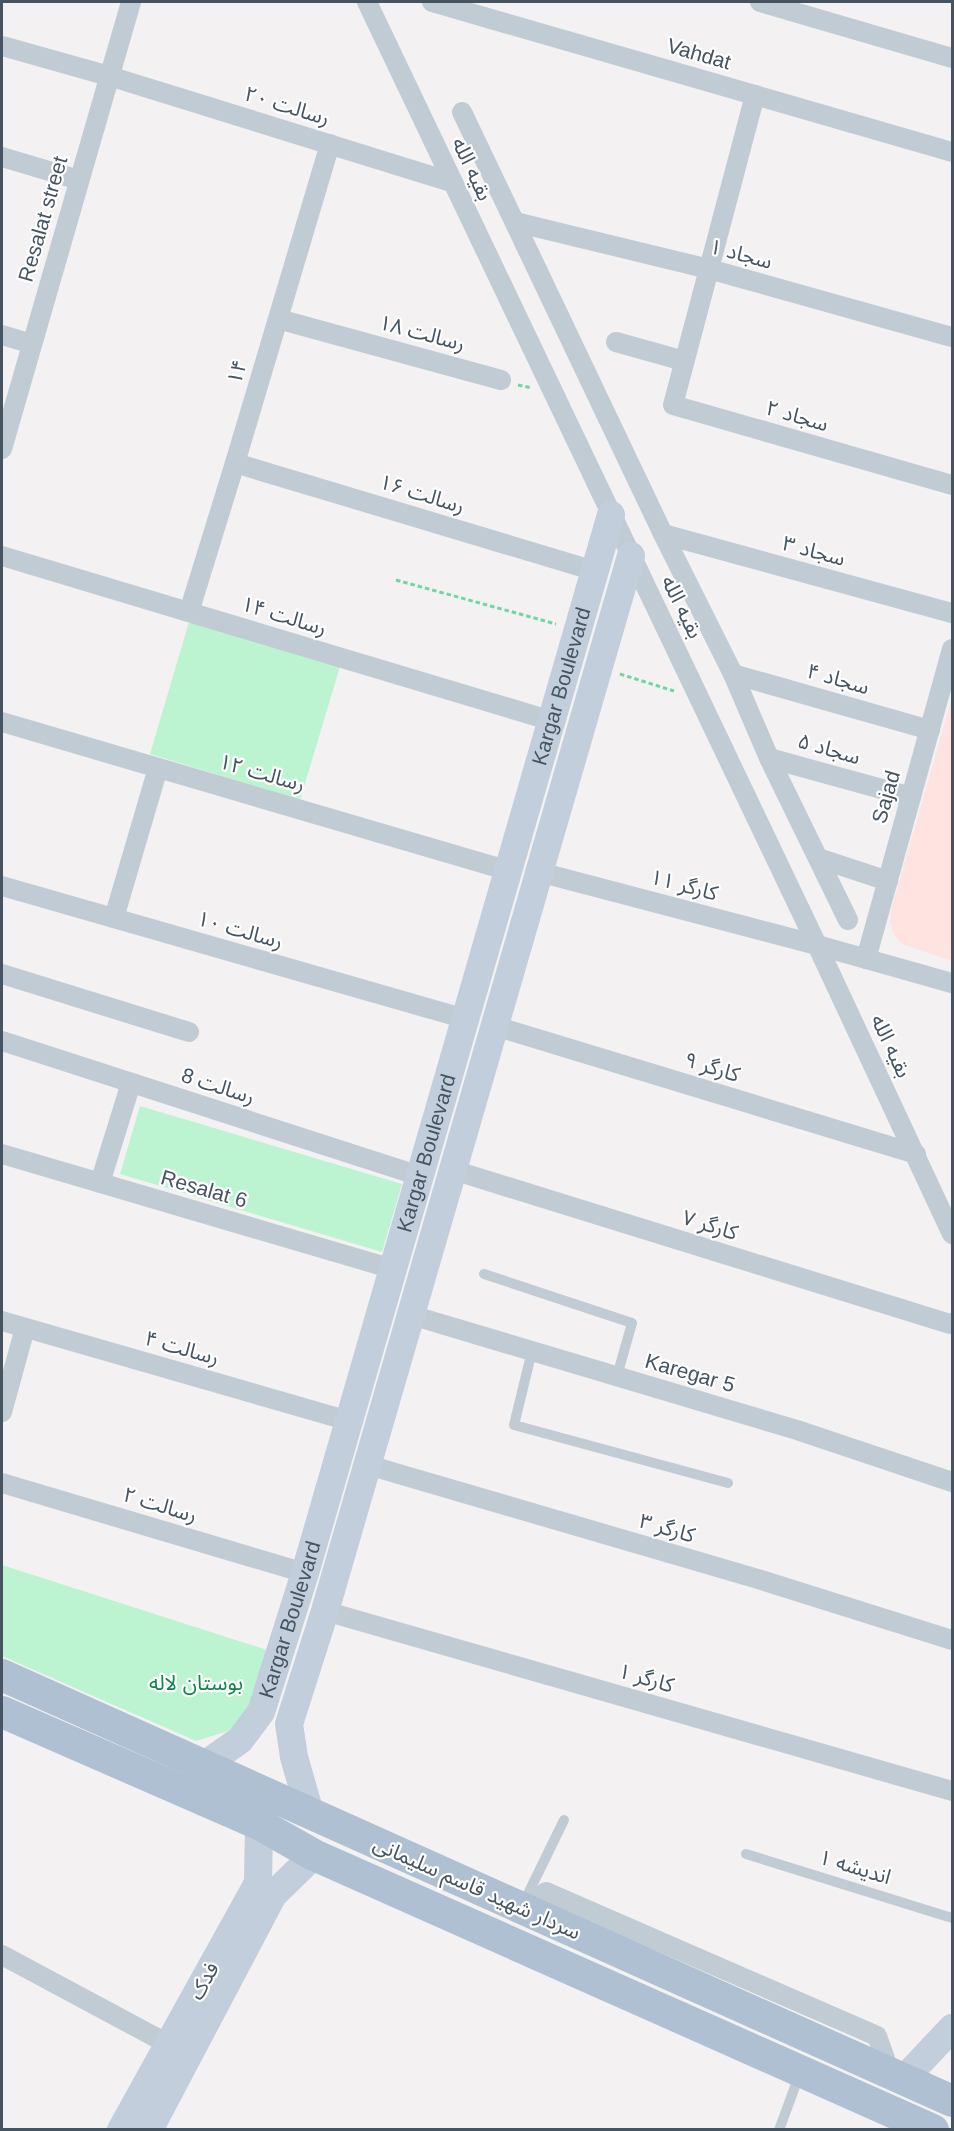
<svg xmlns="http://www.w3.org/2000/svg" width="954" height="2131" font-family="Helvetica,'Noto Sans Arabic',sans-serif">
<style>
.medical{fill:#fee3e0}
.park{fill:#bcf4d2}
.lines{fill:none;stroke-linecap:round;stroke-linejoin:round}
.path{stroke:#70d6a4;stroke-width:3;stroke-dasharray:4.5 3;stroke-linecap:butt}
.lane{stroke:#c0cbd4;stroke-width:10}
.street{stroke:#c0cbd4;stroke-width:20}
.secondary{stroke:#c2cedb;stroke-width:28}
.primary{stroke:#aec0d2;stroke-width:32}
.labels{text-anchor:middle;stroke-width:4.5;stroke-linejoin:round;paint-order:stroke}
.street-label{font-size:21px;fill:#465461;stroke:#fff}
.park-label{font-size:21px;fill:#0d864a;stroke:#fff}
</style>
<rect width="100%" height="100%" fill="#f3f1f1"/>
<polygon class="medical" points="952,698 952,961 902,944 894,935 890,922 891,910"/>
<g class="park">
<polygon points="194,605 345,650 300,800 150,754"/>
<polygon points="140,1106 402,1184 382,1252 120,1174"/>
<polygon points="2,1565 270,1651 254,1709 228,1731 196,1741 2,1656"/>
</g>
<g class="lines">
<g class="path">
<polyline points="518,385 532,388"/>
<polyline points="396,580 556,624"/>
<polyline points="620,674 674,691"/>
</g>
<g class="lane">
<polyline points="484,1274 632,1323 617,1376"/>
<polyline points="532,1351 514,1425 728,1483"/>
<polyline points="746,1854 952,1918"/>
<polyline points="524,1902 564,1820"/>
<polyline points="779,2130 800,2073"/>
</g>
<g class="street">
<polyline points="367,2 817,945 952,1234"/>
<polyline points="432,2 952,152"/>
<polyline points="760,2 952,58"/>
<polyline points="2,46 109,76 451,182"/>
<polyline points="755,95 673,405 952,485"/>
<polyline points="462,112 663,534 733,674 769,758 848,920"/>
<polyline points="2,157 79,180"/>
<polyline points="515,222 709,269 952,337"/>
<polyline points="278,319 501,380"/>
<polyline points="2,335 32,344"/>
<polyline points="616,342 684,361"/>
<polyline points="2,449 131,2"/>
<polyline points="235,463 595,571"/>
<polyline points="663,534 952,613"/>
<polyline points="2,556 552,721"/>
<polyline points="189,612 235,463 330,144"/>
<polyline points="733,674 930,730"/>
<polyline points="2,722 509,871"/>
<polyline points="769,758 911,797"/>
<polyline points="818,858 888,881"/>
<polyline points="539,872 817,945 952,983"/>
<polyline points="2,886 466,1019"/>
<polyline points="114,918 158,768"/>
<polyline points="866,959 952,649"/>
<polyline points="2,974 189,1032"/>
<polyline points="495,1026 916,1154"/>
<polyline points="2,1041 420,1176"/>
<polyline points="2,1154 393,1269"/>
<polyline points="453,1170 950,1324 952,1323"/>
<polyline points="100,1183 131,1083"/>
<polyline points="411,1315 797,1430 952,1482"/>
<polyline points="2,1321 349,1421"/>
<polyline points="2,1412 25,1328"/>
<polyline points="368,1465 758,1579 952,1640"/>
<polyline points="2,1483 305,1573"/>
<polyline points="325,1611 952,1791"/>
<polyline points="522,1908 546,1892 877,2036 890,2073"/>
<polyline points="2,1955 168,2044"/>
</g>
<g class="secondary">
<path id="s1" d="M203 1766 240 1740 261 1712 305 1573 611 515"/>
<polyline points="310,1813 294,1757 289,1724 325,1611 631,556"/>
<polyline points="904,2079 952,2028"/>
<polyline points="121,2130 258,1883 259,1824"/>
<polyline points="149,2130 273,1895 314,1855"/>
</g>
<g class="primary">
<polyline points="2,1675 952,2101"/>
<polyline points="2,1712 259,1824 314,1855 933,2130"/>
</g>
</g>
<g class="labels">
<g class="street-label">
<text transform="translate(699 54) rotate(16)" y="7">Vahdat</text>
<text transform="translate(287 106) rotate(17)" y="7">رسالت ۲۰</text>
<text transform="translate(472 169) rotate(65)" y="7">بقیه الله</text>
<text transform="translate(43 219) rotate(-74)" y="7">Resalat street</text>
<text transform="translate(741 254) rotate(15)" y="7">سجاد ۱</text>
<text transform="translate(422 333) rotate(15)" y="7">رسالت ۱۸</text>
<text transform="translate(237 372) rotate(-73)" y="7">۱۴</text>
<text transform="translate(797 416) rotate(16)" y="7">سجاد ۲</text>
<text transform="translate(422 494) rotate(17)" y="7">رسالت ۱۶</text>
<text transform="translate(814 551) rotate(15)" y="7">سجاد ۳</text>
<text transform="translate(682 607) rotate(64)" y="7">بقیه الله</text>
<text transform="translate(284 616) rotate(17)" y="7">رسالت ۱۴</text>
<text transform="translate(838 679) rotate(16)" y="7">سجاد ۴</text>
<text dy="7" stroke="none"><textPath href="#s1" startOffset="1149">Kargar Boulevard</textPath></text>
<text transform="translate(829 749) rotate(16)" y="7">سجاد ۵</text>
<text transform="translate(262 773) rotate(16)" y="7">رسالت ۱۲</text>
<text transform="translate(886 797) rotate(-74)" y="7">Sajad</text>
<text transform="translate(684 885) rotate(15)" y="7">کارگر ۱۱</text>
<text transform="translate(240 930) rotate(16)" y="7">رسالت ۱۰</text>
<text transform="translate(891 1046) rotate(65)" y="7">بقیه الله</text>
<text transform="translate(712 1067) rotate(17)" y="7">کارگر ۹</text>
<text transform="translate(218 1086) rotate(18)" y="7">رسالت 8</text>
<text dy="7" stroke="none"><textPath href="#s1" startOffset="663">Kargar Boulevard</textPath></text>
<text transform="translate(204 1189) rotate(16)" y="7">Resalat 6</text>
<text transform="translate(710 1225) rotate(17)" y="7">کارگر ۷</text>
<text transform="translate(182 1348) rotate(16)" y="7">رسالت ۴</text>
<text transform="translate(690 1373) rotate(16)" y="7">Karegar 5</text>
<text transform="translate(160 1505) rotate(17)" y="7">رسالت ۲</text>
<text transform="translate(667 1528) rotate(16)" y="7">کارگر ۳</text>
<text dy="7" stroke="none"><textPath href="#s1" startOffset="177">Kargar Boulevard</textPath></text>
<text transform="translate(646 1678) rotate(16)" y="7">کارگر ۱</text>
<text transform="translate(855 1867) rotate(17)" y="7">اندیشه ۱</text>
<text transform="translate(477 1888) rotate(24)" y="7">سردار شهید قاسم سلیمانی</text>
<text transform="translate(204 1981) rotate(-61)" y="7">فدک</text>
</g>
<g class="park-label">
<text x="196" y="1690">بوستان لاله</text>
</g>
</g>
<rect width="954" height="2131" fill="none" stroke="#465461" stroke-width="6"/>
</svg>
